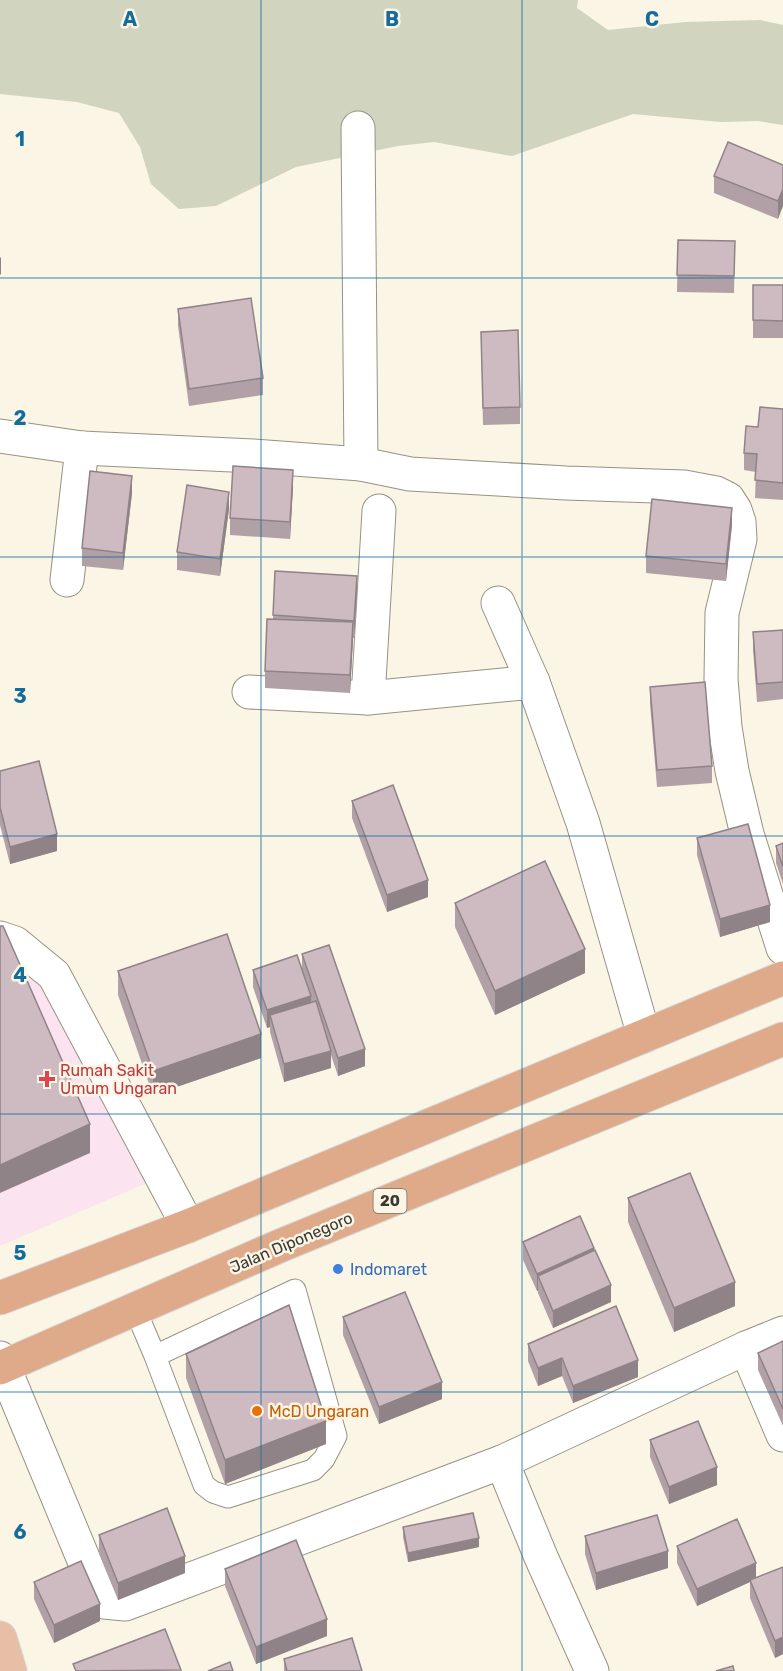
<svg xmlns="http://www.w3.org/2000/svg" width="783" height="1671" font-family="Rubik,sans-serif">
<style>
.medical{fill:#fbe4f0}
.green{fill:#d1d4be}
.lines{fill:none;stroke-linecap:round;stroke-linejoin:round}
.service-casing{stroke:#979283;stroke-width:23}
.minor-casing{stroke:#979283;stroke-width:35}
.primary-casing{stroke:#d8d7d6;stroke-width:35}
.trunk-casing{stroke:#d8d7d6;stroke-width:35}
.service{stroke:#fff;stroke-width:21}
.minor{stroke:#fff;stroke-width:33}
.primary{stroke:#e7bfa7;stroke-width:33}
.trunk{stroke:#dfaa8a;stroke-width:33}
.wall{fill:#b1a1a6}
.shaded-wall{fill:#908387}
.building{fill:#cebbc1;stroke:#908387;stroke-width:1.5}
.grid{fill:none;stroke:#146c9c;stroke-width:1.5;stroke-opacity:0.55}
.health-dot{fill:#e0444e;stroke:#faf5e5;stroke-width:2}
.shop-dot{fill:#3f7fe0;stroke:#faf5e5;stroke-width:2}
.food-dot{fill:#e8710a;stroke:#faf5e5;stroke-width:2}
.labels{text-anchor:middle;stroke-width:5;stroke-linejoin:round;paint-order:stroke}
.shield{fill:#faf5e5;stroke:#747168;stroke-width:1.5}
.shield-label{font-size:15px;font-weight:bold;fill:#3a3832}
.health-label{font-size:16px;fill:#be3a42;stroke:#faf5e5;text-anchor:start}
.street-label{font-size:16px;fill:#3a3832;stroke:#faf5e5}
.shop-label{font-size:16px;fill:#366cbe;stroke:#faf5e5;text-anchor:start}
.food-label{font-size:16px;fill:#c56008;stroke:#faf5e5;text-anchor:start}
.grid-label{font-size:20px;text-anchor:middle;font-weight:bold;fill:#146c9c;stroke:#faf5e5;stroke-width:5;stroke-linejoin:round;paint-order:stroke}
</style>
<rect width="100%" height="100%" fill="#faf5e5"/>
<polygon class="medical" points="0,955 35,978 154,1180 0,1246"/>
<polygon class="green" points="0,0 578,0 577,8 608,30 685,22 760,20 783,25 783,125 758,121 721,122 633,114 512,156 434,142 398,146 296,167 216,206 179,209 151,184 140,147 119,113 77,102 0,94"/>
<g class="lines">
<g class="service-casing">
<polyline id="service" points="135,1309 155,1356 204,1485 213,1492 228,1497 313,1470 324,1459 336,1436 295,1290 155,1356"/>
</g>
<g class="minor-casing">
<g id="minor">
<polyline points="358,128 361,464"/>
<polyline points="0,436 82,448 253,456 361,464 410,474 566,483 684,487 716,493 728,499 735,510 739,522 740,539 722,613 721,679 725,727 732,771 747,834 783,948"/>
<polyline points="67,580 82,448"/>
<polyline points="498,603 533,682 583,823 644,1036"/>
<polyline points="249,692 368,698 379,511"/>
<polyline points="368,698 533,682"/>
<polyline points="0,938 15,943 54,975 188,1226"/>
<polyline points="746,1348 783,1435"/>
<polyline points="0,1358 98,1594 104,1602 125,1604 502,1462 746,1348 783,1333"/>
<polyline points="502,1462 541,1557 592,1671"/>
</g>
</g>
<g class="primary-casing">
<polyline id="primary" points="0,1638 10,1671"/>
</g>
<g class="trunk-casing">
<g id="trunk">
<polyline points="0,1298 188,1226 783,978"/>
<polyline points="0,1368 282,1245 783,1039"/>
</g>
</g>
<use href="#service" class="service"/>
<use href="#minor" class="minor"/>
<use href="#primary" class="primary"/>
<use href="#trunk" class="trunk"/>
</g>
<g class="wall">
<polygon points="783,165 778,219 714,193 714,176"/>
<polygon points="678,240 735,241 734,293 677,292"/>
<rect x="753" y="285" width="30" height="53"/>
<polygon points="178,309 263,378 263,395 189,406 178,326"/>
<polygon points="481,332 520,407 520,424 483,425"/>
<polygon points="783,409 783,500 755,498 756,472 744,470 744,453 758,427"/>
<polygon points="293,487 290,539 230,535 230,518"/>
<polygon points="132,493 123,570 82,566 82,548"/>
<polygon points="229,509 220,576 177,570 177,552"/>
<polygon points="732,525 726,581 646,573 646,556"/>
<polygon points="275,571 357,594 354,638 353,638 350,693 265,688 265,671 273,619"/>
<polygon points="783,630 783,699 757,702 753,650 753,632"/>
<polygon points="650,687 712,766 712,783 657,787 650,704"/>
<polygon points="0,771 57,851 10,864 0,825"/>
<polygon points="352,801 428,897 387,912 352,818"/>
<polygon points="697,838 770,922 720,937 697,855"/>
<polygon points="783,843 783,884 776,863 776,846"/>
<polygon points="455,903 585,973 495,1015 455,927"/>
<polygon points="302,954 365,1066 338,1076 331,1055 331,1068 284,1082 270,1032 270,1027 267,1028 253,987 253,970 302,969"/>
<polygon points="118,971 261,1058 153,1095 118,995"/>
<polygon points="628,1198 735,1306 674,1332 628,1222"/>
<polygon points="523,1242 594,1251 611,1302 553,1328 538,1293 538,1291 537,1291 523,1260"/>
<polygon points="343,1317 442,1399 379,1424 343,1335"/>
<polygon points="783,1341 783,1426 758,1370 758,1353"/>
<polygon points="528,1344 638,1377 573,1403 562,1376 538,1386 528,1361"/>
<polygon points="186,1354 326,1444 225,1484 186,1378"/>
<polygon points="650,1440 717,1485 669,1504 650,1457"/>
<polygon points="403,1527 479,1547 408,1562 403,1537"/>
<polygon points="99,1535 185,1573 118,1600 99,1553"/>
<polygon points="585,1536 668,1568 596,1590 585,1554"/>
<polygon points="677,1546 756,1578 783,1567 783,1654 775,1658 750,1598 750,1582 697,1606 677,1563"/>
<polygon points="225,1569 327,1636 256,1664 225,1586"/>
<polygon points="34,1582 100,1621 54,1643 34,1599"/>
<polygon points="284,1659 362,1671 284,1671"/>
</g>
<g class="shaded-wall">
<polygon points="783,189 783,206 778,219 778,201"/>
<polygon points="1,257 1,274 0,275 0,258"/>
<polygon points="293,470 293,487 290,539 290,522"/>
<polygon points="132,476 132,493 123,570 123,553"/>
<polygon points="229,492 229,509 220,576 220,559"/>
<polygon points="732,508 732,525 726,581 726,564"/>
<polygon points="357,576 357,594 354,638 354,621"/>
<polygon points="353,622 353,640 350,693 350,675"/>
<polygon points="57,834 57,851 10,864 10,847"/>
<polygon points="428,880 428,897 387,912 387,895"/>
<polygon points="770,905 770,922 720,937 720,919"/>
<polygon points="585,949 585,973 495,1015 495,991"/>
<polygon points="311,996 311,1013 270,1015 270,1027 267,1028 267,1010"/>
<polygon points="261,1034 261,1058 153,1095 153,1071"/>
<polygon points="365,1049 365,1066 338,1076 338,1058"/>
<polygon points="331,1051 331,1068 284,1082 284,1064"/>
<polygon points="90,1124 90,1153 0,1193 0,1165"/>
<polygon points="594,1248 594,1265 538,1276 538,1291 537,1291 537,1274"/>
<polygon points="735,1282 735,1306 674,1332 674,1308"/>
<polygon points="611,1285 611,1302 553,1328 553,1311"/>
<polygon points="562,1358 562,1376 538,1386 538,1368"/>
<polygon points="638,1360 638,1377 573,1403 573,1386"/>
<polygon points="442,1382 442,1399 379,1424 379,1407"/>
<polygon points="326,1421 326,1444 225,1484 225,1460"/>
<polygon points="717,1467 717,1485 669,1504 669,1487"/>
<polygon points="479,1538 479,1547 408,1562 408,1553"/>
<polygon points="668,1551 668,1568 596,1590 596,1573"/>
<polygon points="185,1556 185,1573 118,1600 118,1583"/>
<polygon points="756,1563 756,1580 750,1580 750,1582 697,1606 697,1589"/>
<polygon points="100,1604 100,1621 54,1643 54,1625"/>
<polygon points="327,1619 327,1636 256,1664 256,1647"/>
<polygon points="783,1637 783,1654 775,1658 775,1641"/>
</g>
<g class="building">
<polygon points="728,142 783,165 783,189 778,201 714,176"/>
<polygon points="678,240 735,241 734,276 677,275"/>
<polygon points="753,285 783,285 783,321 753,320"/>
<polygon points="251,298 263,378 189,389 178,309"/>
<polygon points="518,330 520,407 483,408 481,332"/>
<polygon points="760,407 783,409 783,483 755,480 757,454 744,453 746,426 758,427"/>
<polygon points="233,466 293,470 290,522 230,518"/>
<polygon points="90,471 132,476 123,553 82,548"/>
<polygon points="187,485 229,492 220,559 177,552"/>
<polygon points="652,499 732,508 726,564 646,556"/>
<polygon points="275,571 357,576 354,621 273,615"/>
<polygon points="267,619 353,622 350,675 265,671"/>
<polygon points="783,630 783,682 757,684 753,632"/>
<polygon points="705,682 712,766 657,770 650,687"/>
<polygon points="39,761 57,834 10,847 0,807 0,771"/>
<polygon points="393,785 428,880 387,895 352,801"/>
<polygon points="748,824 770,905 720,919 697,838"/>
<polygon points="783,843 783,867 776,846"/>
<polygon points="545,861 585,949 495,991 455,903"/>
<polygon points="0,926 3,926 90,1124 0,1165"/>
<polygon points="227,934 261,1034 153,1071 118,971"/>
<polygon points="329,945 365,1049 338,1058 302,954"/>
<polygon points="297,955 311,996 267,1010 253,970"/>
<polygon points="316,1001 331,1051 284,1064 270,1015"/>
<polygon points="690,1173 735,1282 674,1308 628,1198"/>
<polygon points="580,1216 594,1248 537,1274 523,1242"/>
<polygon points="595,1250 611,1285 553,1311 538,1276"/>
<polygon points="405,1292 442,1382 379,1407 343,1317"/>
<polygon points="289,1305 326,1421 225,1460 186,1354"/>
<polygon points="616,1306 638,1360 573,1386 562,1358 538,1368 528,1344"/>
<polygon points="783,1341 783,1409 758,1353"/>
<polygon points="698,1421 717,1467 669,1487 650,1440"/>
<polygon points="167,1508 185,1556 118,1583 99,1535"/>
<polygon points="473,1513 479,1538 408,1553 403,1527"/>
<polygon points="657,1515 668,1551 596,1573 585,1536"/>
<polygon points="737,1519 756,1563 697,1589 677,1546"/>
<polygon points="296,1540 327,1619 256,1647 225,1569"/>
<polygon points="81,1561 100,1604 54,1625 34,1582"/>
<polygon points="783,1567 783,1637 775,1641 750,1580"/>
<polygon points="165,1629 181,1670 76,1671 73,1664"/>
<polygon points="352,1638 362,1671 287,1671 284,1659"/>
<polygon points="230,1662 233,1671 208,1671"/>
<polygon points="733,1666 734,1671 716,1671"/>
</g>
<path class="grid" d="M261 0V1671M522 0V1671M0 278H783M0 557H783M0 836H783M0 1114H783M0 1392H783"/>
<path class="health-dot" d="M44 1070h6v6h6v6h-6v6h-6v-6h-6v-6h6z"/>
<circle class="shop-dot" cx="338" cy="1269" r="6"/>
<circle class="food-dot" cx="257" cy="1411" r="6"/>
<g class="labels">
<rect class="shield" x="373.5" y="1189" width="33" height="24" rx="4.5"/>
<g class="shield-label">
<text x="390" y="1206">20</text>
</g>
<g class="health-label">
<text x="60" y="1076">Rumah Sakit<tspan x="60" dy="18">Umum Ungaran</tspan></text>
</g>
<g class="street-label">
<text transform="translate(291 1242) rotate(-23)" y="6">Jalan Diponegoro</text>
</g>
<g class="shop-label">
<text x="350" y="1275">Indomaret</text>
</g>
<g class="food-label">
<text x="269" y="1417">McD Ungaran</text>
</g>
</g>
<g class="grid-label">
<text x="130" y="26">A</text>
<text x="392" y="26">B</text>
<text x="652" y="26">C</text>
<text x="20" y="146">1</text>
<text x="20" y="425">2</text>
<text x="20" y="703">3</text>
<text x="20" y="982">4</text>
<text x="20" y="1260">5</text>
<text x="20" y="1539">6</text>
</g>
</svg>
